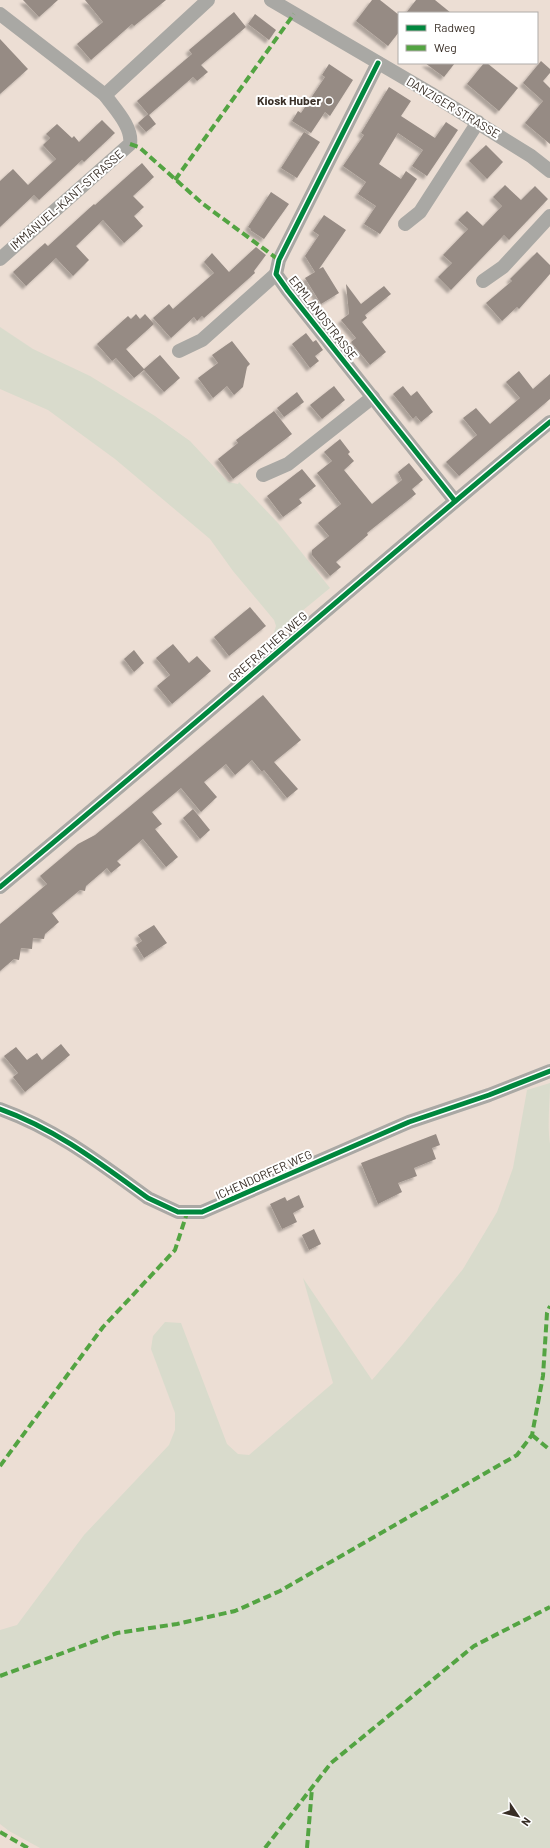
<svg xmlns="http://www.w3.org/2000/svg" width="550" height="1848" font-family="Barlow,sans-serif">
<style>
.green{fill:#d9dbcc}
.building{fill:#968b84;filter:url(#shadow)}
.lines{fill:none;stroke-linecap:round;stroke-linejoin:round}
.minor{stroke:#a9a8a4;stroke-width:14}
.quiet{stroke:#53a442;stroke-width:4;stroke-dasharray:8 4;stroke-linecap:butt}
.cycleway-casing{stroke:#fff;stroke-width:8}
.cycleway{stroke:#00873e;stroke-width:5}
.poi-dot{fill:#776c63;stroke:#fff;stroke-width:1.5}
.labels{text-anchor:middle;stroke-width:4;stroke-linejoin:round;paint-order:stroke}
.poi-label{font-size:12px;font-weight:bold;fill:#382e26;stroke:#fff;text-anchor:end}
.street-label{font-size:12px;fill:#382e26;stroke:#fff}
</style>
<defs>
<filter id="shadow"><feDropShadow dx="-3.5" dy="3.5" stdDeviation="1" flood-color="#0004"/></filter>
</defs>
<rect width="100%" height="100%" fill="#ecded4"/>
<g class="green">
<polygon points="0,327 33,349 90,376 155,416 190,441 228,482 238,484 239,482 278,523 330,588 273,635 276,626 274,620 233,571 210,539 115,459 48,410 0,389"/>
<path d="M550 1083C550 1103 547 1124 550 1144V1848H40L9 1831 0 1824V1630L17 1625 84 1535 169 1445 175 1430V1413L151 1349 153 1336 165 1322 181 1323 227 1444 238 1454 249 1455 333 1383 303 1278 372 1380 403 1344 463 1269 497 1212 513 1168 527 1090Z"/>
</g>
<g class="building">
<polygon points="23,0 58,0 39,17"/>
<polygon points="85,0 166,0 134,26 132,24 91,60 77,44 103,22"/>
<polygon points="372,0 380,0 399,15 399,32 388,46 356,21"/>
<polygon points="416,0 435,0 451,13 406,13"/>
<polygon points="234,12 246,27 201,65 208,72 197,81 193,77 149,115 156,124 146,132 138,123 148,114 137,101 192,54 189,50"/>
<polygon points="255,14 276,30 269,40 248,24"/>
<polygon points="0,39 28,69 0,94"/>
<polygon points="541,61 550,69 550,73 543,81 550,88 550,144 525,123 543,101 523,83"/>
<polygon points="425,63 455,63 444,77"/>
<polygon points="484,63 487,63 518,88 499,111 467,84"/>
<polygon points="329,64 353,80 330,116 325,112 311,133 292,121 298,111 301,113 325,77 322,75"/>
<polygon points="389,87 411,101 401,116 435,138 446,122 458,130 427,176 412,166 423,150 398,133 379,164 401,179 406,171 417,179 380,234 364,224 376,206 358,194 366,182 343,166 364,135 361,133"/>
<polygon points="102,120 115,133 84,162 82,160 39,200 34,195 0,227 0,181 13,169 28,185 56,159 43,145 50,138 46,134 57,124 72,138 74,136 79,142"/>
<polygon points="304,132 320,142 297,178 281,168"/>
<polygon points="486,145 503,162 487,179 469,161"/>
<polygon points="142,163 154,177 133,196 144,207 134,216 143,226 124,243 103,220 76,246 89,260 73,276 56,258 26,286 13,272 45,243 48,246 94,204 95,205"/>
<polygon points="505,185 521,200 535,186 548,199 509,240 504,235 451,290 438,277 452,263 443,255 468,229 458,220 467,211 483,226 502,206 493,197"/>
<polygon points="271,192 289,204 264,239 250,230 251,229 248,227"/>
<polygon points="324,215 346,230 319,269 323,267 339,293 321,304 305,278 315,272 305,256 319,235 313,231"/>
<polygon points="256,247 266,255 254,271 255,273 204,318 202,316 197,321 194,317 171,338 153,318 169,304 173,309 214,273 204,262 212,253 229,272"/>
<polygon points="537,252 550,265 550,274 519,309 517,307 502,321 486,303 512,281 510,279"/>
<polygon points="346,284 361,304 384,286 391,294 365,315 367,318 362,322 386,352 370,365 351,342 356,338 341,320 349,314"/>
<polygon points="136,314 140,319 145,314 154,324 126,349 144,369 160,355 180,378 164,392 144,370 134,378 116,358 112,361 97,344 128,316 131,319"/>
<polygon points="306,333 313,342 316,340 323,350 315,356 319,361 310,368 292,344"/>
<polygon points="232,341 250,364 247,367 243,387 234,395 227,386 213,398 198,378 218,363 212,355"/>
<polygon points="519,371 533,389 550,374 550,399 459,476 446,462 477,435 463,418 476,408 490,424 520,398 506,382"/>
<polygon points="334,386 345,400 322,419 310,405"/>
<polygon points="403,386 411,396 417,391 433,412 421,422 416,416 413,419 393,394"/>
<polygon points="297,392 304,402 284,417 277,408"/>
<polygon points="274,411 292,434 233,479 218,459 238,443 236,440"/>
<polygon points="340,439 350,452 348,454 354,461 344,470 372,504 402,480 398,472 409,463 423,480 412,489 416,494 367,533 368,535 336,562 341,567 330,576 312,555 312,550 329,536 318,523 341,504 317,473 332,461 324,452"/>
<polygon points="302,469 316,486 299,499 302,503 283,517 267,496"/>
<polygon points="250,607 266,626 229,656 214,637"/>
<polygon points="173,644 189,663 197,656 211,671 172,704 157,686 170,675 156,658"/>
<polygon points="134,650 144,663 134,672 124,659"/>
<polygon points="263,695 301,740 274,762 298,789 287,798 264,770 262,772 252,760 235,775 226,764 204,782 217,797 201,812 181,788 152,812 162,824 155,829 178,857 166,867 143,839 117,861 121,865 111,873 107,868 86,886 85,891 80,890 52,913 59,922 45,934 44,939 33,938 32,949 21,948 19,960 14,959 0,971 0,924 47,884 40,876 78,844 95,835 128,808"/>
<polygon points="193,809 210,830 200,839 183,818"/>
<polygon points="154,925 167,943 144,958 136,945 142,941 138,935"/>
<polygon points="61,1044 70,1055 25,1092 13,1077 18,1073 4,1056 16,1047 27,1060 37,1053 42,1060"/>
<polygon points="436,1134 440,1145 432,1148 436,1159 414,1168 417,1176 398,1183 402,1192 378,1204 361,1163"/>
<polygon points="299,1195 304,1207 293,1213 297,1222 282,1229 270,1204 285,1197 287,1201"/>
<polygon points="314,1229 321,1244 309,1250 302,1235"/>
</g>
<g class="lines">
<g class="minor">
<polyline points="271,0 430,93 531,156 550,171"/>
<polyline points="0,14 105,95"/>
<polyline points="378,63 279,260 276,274 288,291 455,501"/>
<polyline points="405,224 420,212 478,122"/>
<path d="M0 259 130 144C133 127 114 108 105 95L208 0"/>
<polyline points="483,281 503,267 550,216"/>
<polyline points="179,351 202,340 276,274"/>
<polyline points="263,475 288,464 373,397"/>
<path d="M0 887C185 734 365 575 550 422"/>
<path d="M0 1109C56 1129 101 1164 148 1198L178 1212H202L409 1122 489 1095 550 1071"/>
</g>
<g class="quiet">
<polyline points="130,144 139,147 203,204 279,260"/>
<polyline points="175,180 294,14"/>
<polyline points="532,1435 550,1450"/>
<polyline points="0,1466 103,1327 175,1250 187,1213"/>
<polyline points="0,1676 117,1633 177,1624 235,1611 280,1591 517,1455 532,1435 543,1376 547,1313 550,1306"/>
<polyline points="0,1832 28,1848"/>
<polyline points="265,1848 331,1763 474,1646 550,1607"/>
<polyline points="307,1848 312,1788"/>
</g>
<g class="cycleway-casing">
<g id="cycleway">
<polyline points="378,63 279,260 276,274 288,291 455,501"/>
<path d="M0 887C185 734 365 575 550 422"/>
<path d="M0 1109C56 1129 101 1164 148 1198L178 1212H202L409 1122 489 1095 550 1071"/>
</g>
</g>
<use href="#cycleway" class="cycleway"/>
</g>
<circle class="poi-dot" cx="329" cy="101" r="4"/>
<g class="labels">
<g class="poi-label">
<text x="321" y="105">Kiosk Huber</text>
</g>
<g class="street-label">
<text transform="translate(453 108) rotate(31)" y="4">DANZIGER STRASSE</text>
<text transform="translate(67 200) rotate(-41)" y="4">IMMANUEL-KANT-STRASSE</text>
<text transform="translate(323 318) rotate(52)" y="4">ERMLANDSTRASSE</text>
<text transform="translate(268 647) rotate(-41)" y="4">GREFRATHER WEG</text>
<text transform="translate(264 1175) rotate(-24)" y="4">ICHENDORFER WEG</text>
</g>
</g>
<rect x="398" y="12" width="140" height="52" fill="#ffffff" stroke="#afaba8"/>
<rect x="406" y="25" width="20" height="6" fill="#00873e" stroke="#afaba8"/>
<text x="434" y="32" font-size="12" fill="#382e26">Radweg</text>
<rect x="406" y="45" width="20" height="6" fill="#53a442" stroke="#afaba8"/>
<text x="434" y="52" font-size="12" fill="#382e26">Weg</text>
<g transform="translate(518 1816) rotate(125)" stroke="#ffffff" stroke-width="3" paint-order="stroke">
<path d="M0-3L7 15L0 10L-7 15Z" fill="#382e26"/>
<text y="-6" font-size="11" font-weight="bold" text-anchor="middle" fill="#382e26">N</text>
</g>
</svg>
